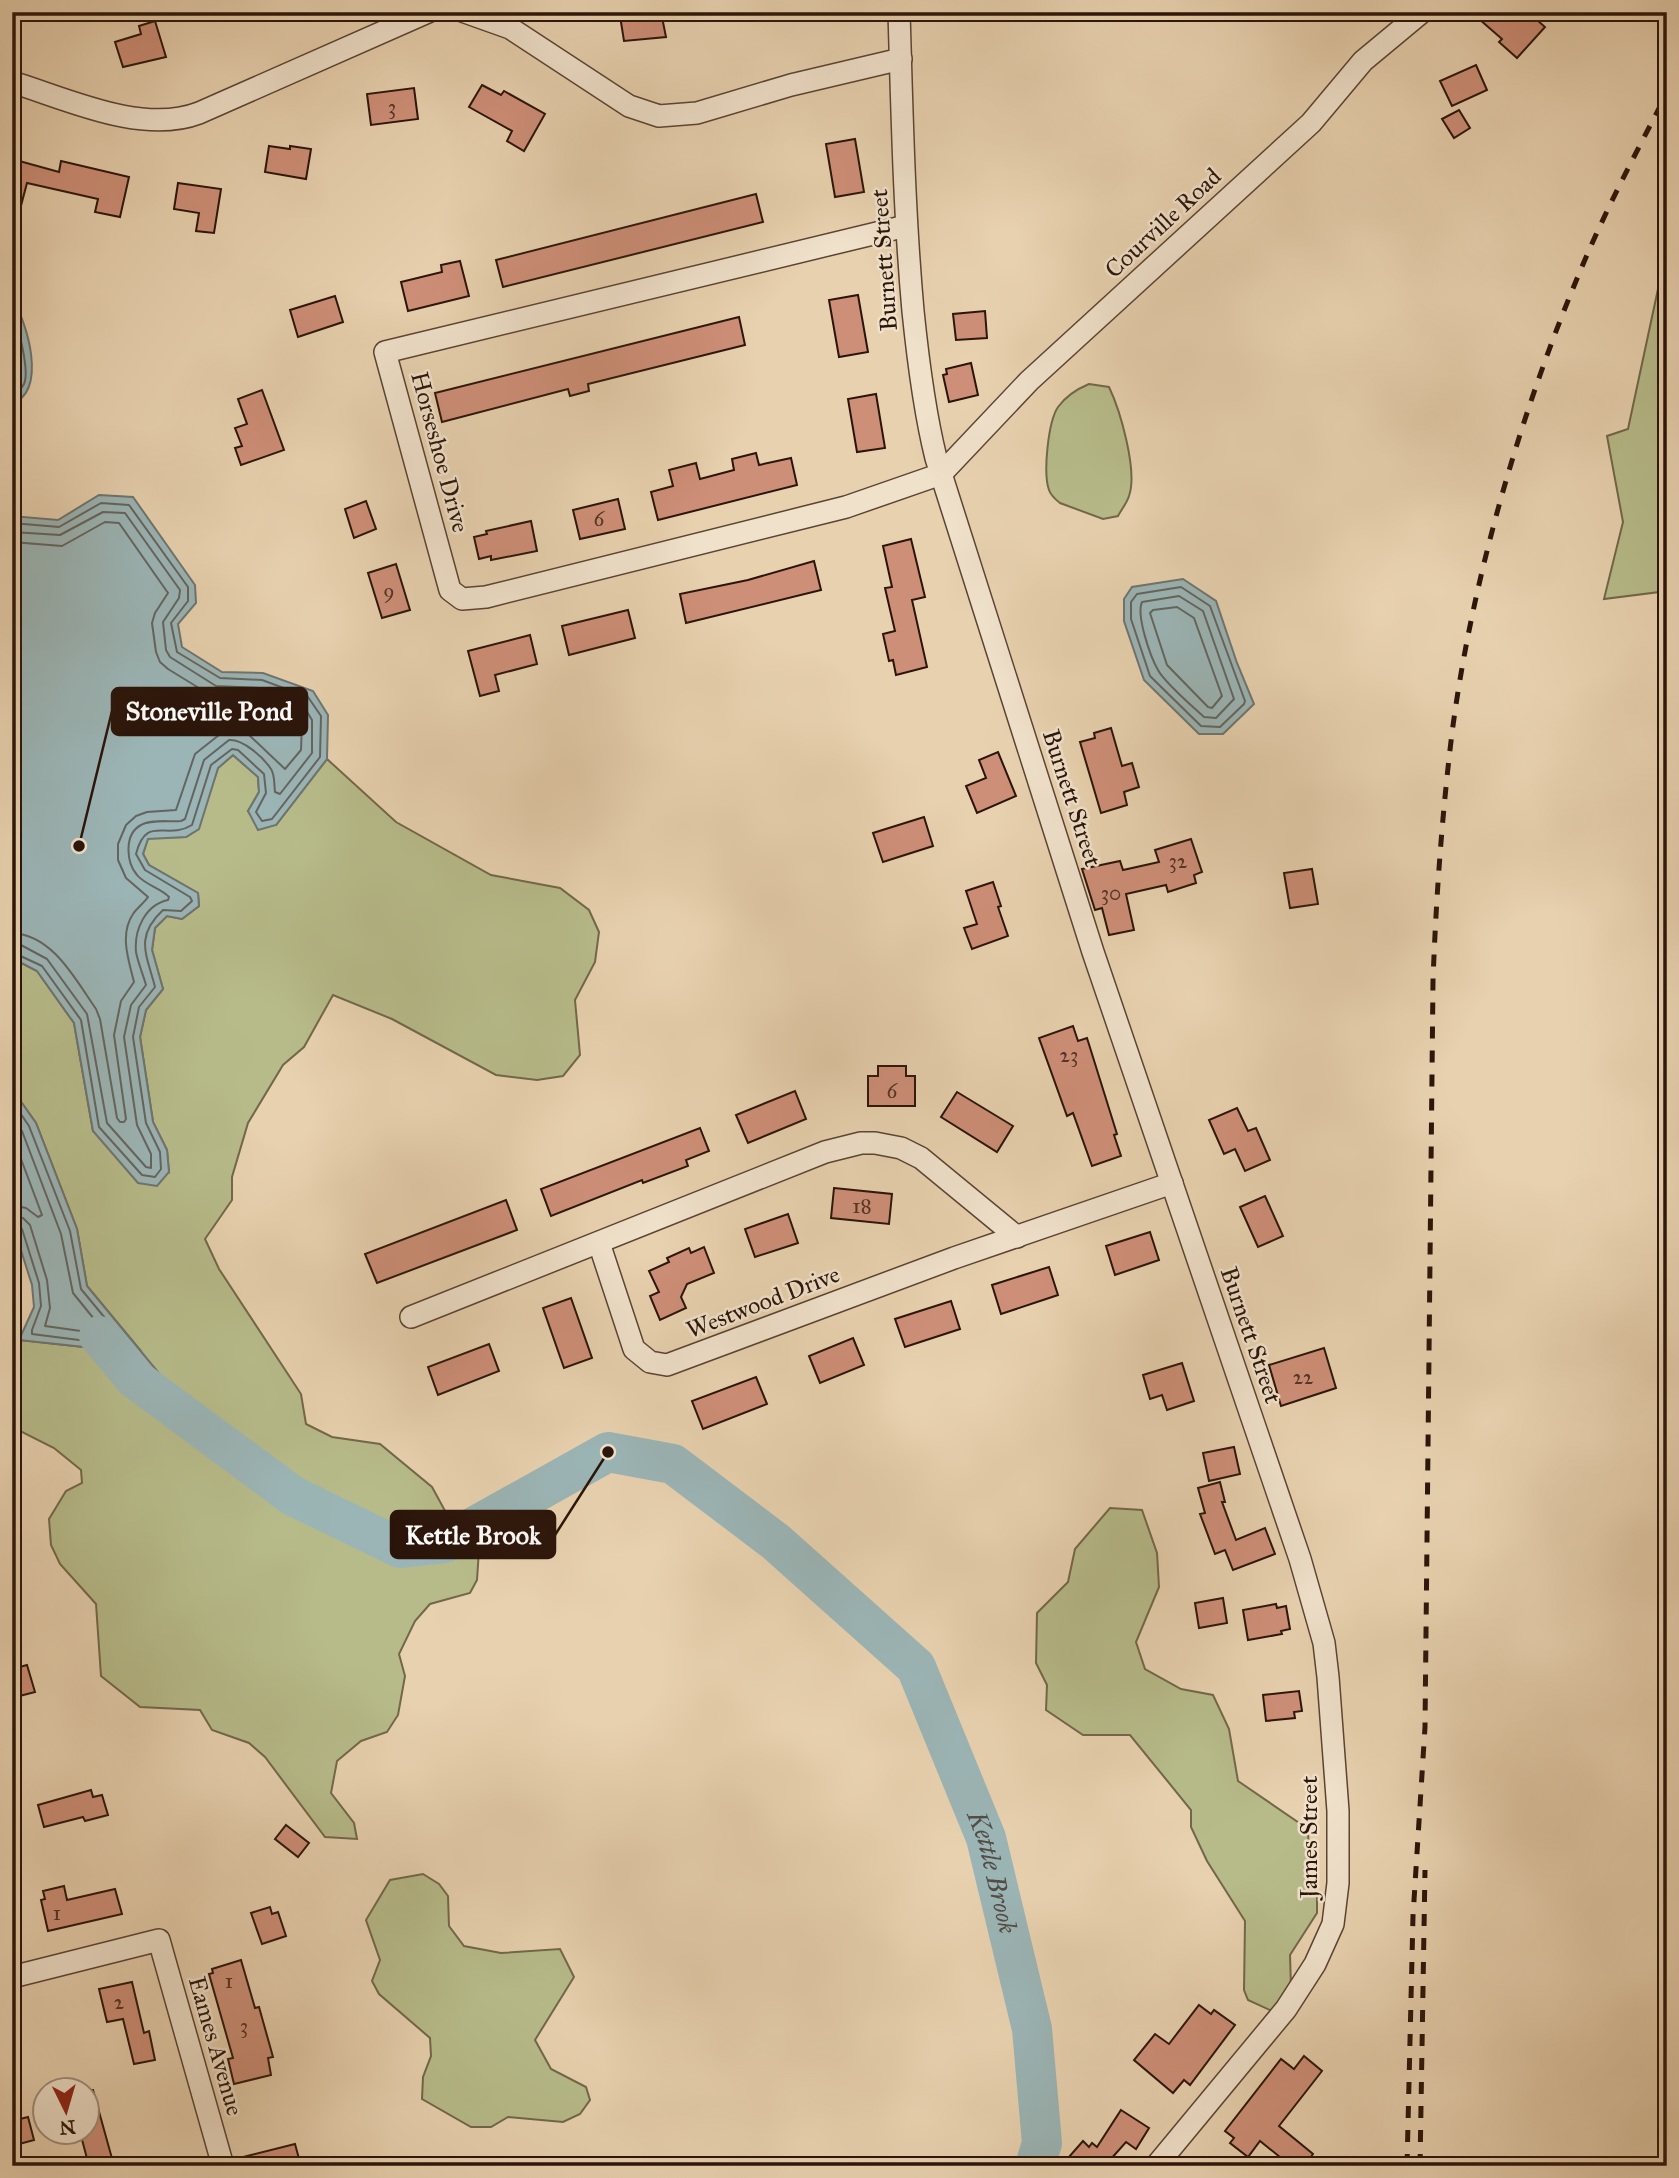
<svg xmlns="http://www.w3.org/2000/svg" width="1679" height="2178" font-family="'IM FELL Great Primer',serif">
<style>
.green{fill:#b7bb8a;stroke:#71684a;stroke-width:2}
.water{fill:#9bb5b6;stroke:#6e7571;stroke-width:2}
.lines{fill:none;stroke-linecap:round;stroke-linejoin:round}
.shore{stroke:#636560;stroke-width:2}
.river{stroke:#9bb5b6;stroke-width:40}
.building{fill:#ce8f78;stroke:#2b150a;stroke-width:2}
.street-casing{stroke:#5a4433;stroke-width:24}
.street{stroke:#f0e1cb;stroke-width:21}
.rail{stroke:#2b150a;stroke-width:5;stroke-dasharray:12 12;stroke-linecap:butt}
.labels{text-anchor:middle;stroke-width:5;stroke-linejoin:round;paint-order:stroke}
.number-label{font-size:21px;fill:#543426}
.street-label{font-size:24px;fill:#2b150a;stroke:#f0e1cb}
.water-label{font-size:26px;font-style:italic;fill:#524d46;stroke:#f0e1cb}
.leader{fill:none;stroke:#2b150a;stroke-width:2.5}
.callout-dot{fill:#2b150a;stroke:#f0e1cb;stroke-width:2.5}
.callout{fill:#2b150a;stroke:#2b150a;stroke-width:2.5}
.callout-label{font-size:26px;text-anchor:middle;font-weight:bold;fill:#fff}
</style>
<rect width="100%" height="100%" fill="#e8d1af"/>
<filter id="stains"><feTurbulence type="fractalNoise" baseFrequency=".00286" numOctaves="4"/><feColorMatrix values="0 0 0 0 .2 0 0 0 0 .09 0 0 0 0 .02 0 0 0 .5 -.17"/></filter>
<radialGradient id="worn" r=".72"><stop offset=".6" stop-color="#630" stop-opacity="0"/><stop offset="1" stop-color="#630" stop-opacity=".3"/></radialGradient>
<g class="green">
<polygon points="1667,247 1667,591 1604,599 1623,522 1607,436 1628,429"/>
<path d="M1089 384 1109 387C1120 410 1138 471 1129 496 1127 503 1121 510 1118 516L1103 519 1060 503C1055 499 1051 496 1049 490 1043 473 1048 422 1058 407 1066 396 1077 389 1089 384Z"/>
<polygon points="233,755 258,777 259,792 248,811 276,825 327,759 396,822 491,875 560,888 589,910 599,932 595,962 575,1000 580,1055 563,1076 537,1080 496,1075 392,1019 333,995 304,1047 283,1065 248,1123 232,1177 232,1200 205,1239 219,1269 301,1394 306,1424 332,1437 380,1444 432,1487 450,1520 479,1550 477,1580 470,1593 430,1604 415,1621 399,1654 405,1676 398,1715 387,1732 361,1741 337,1761 331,1793 354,1823 357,1839 325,1837 265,1757 249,1743 212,1730 200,1710 140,1707 101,1676 96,1604 60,1564 51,1545 49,1519 66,1491 82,1483 81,1470 54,1448 12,1427 12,1348 19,1340 84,1347 135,1379 141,1351 87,1286 77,1229 36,1123 12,1089 12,958 37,971 74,1023 93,1131 169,1172 167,1150 153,1122 140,1037 146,1010 163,989 152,950 155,928 167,916 182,919 199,906 198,893 149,865 143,854 148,838 186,837 198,829 218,768"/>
<polygon points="1110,1508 1142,1510 1157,1553 1159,1587 1136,1642 1145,1669 1181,1689 1213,1695 1229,1729 1238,1781 1308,1829 1309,1857 1317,1870 1317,1913 1290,1955 1291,1987 1272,2011 1248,2000 1244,1990 1245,1921 1207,1861 1191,1827 1191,1810 1130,1735 1083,1735 1046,1710 1047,1685 1036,1663 1037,1613 1068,1582 1075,1549"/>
<polygon points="423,1874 439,1884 448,1896 449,1926 464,1946 501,1953 560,1949 574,1977 535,2040 551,2069 586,2087 590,2100 580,2114 563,2122 508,2117 491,2127 471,2127 422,2099 423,2077 431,2056 430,2038 379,1994 372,1981 380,1960 366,1920 390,1880"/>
</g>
<g class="water">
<path d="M12 298C27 322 48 390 12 404Z"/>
<polygon points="99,495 133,497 195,585 196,603 178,624 182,647 222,672 263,673 313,691 328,715 327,759 276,825 258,830 248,811 259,792 258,777 233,755 218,768 199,829 186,837 148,839 143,854 149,865 198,893 199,906 182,919 167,916 155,928 152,950 163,989 146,1010 140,1037 153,1122 167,1150 169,1172 157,1186 138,1183 93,1131 74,1023 37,971 12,958 12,516 58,520"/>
<polygon points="1183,579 1216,601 1237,663 1254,704 1223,734 1199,734 1144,680 1124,621 1124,599 1132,587"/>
<polygon points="12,1089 36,1123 77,1229 87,1286 158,1372 135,1379 84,1347 19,1340 34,1307 32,1285 12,1222"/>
</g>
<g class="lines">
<g class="shore">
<path d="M12 312C18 325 30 371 24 384 22 388 16 393 12 396"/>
<path d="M12 523 59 527 101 503 129 505 188 587V601L171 623 177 652 220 678 262 680 308 697 321 716 320 757 272 819 262 821 256 812 266 793 264 774 238 750 232 749 211 765 192 825C166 841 146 814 136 854L145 870 190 897 192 901 181 911 163 910C134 937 147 955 155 987L139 1007 133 1037 146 1123 160 1152 161 1169 155 1177 142 1175 99 1127 81 1020 42 966 12 952"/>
<path d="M12 532 60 535 103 512 125 513 180 590 179 598 163 622 166 650 170 657 216 686 260 688 303 705 312 720V753L280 794 275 792C274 784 275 775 271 769 263 757 243 739 229 740L204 760 185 819 181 821C169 822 151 819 141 825 124 834 126 862 137 875 145 885 161 888 169 897L168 900C145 905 134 930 136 952 138 963 143 974 146 985L131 1005 124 1037 137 1125 151 1154V1168L146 1167 107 1123 87 1014 47 959 21 945 12 944"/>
<path d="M12 542 62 546 105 522 119 523 168 593 155 613 152 623 156 652 160 662 168 669 212 696 258 699 296 713 302 723 301 750 285 769 248 734 238 730 224 731 195 754 176 810 147 812 136 816 126 825 118 844V860L126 878 148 897C144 903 137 908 133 914 119 935 129 961 134 982L121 1001 114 1035 126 1119 124 1122H120L117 1118 100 1019 96 1009C75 979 53 935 12 933"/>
<polygon points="1181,587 1210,606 1245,701 1244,704 1220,727 1201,726 1150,676 1131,619 1131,602 1137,594"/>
<path d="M1179 596 1203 611 1234 699 1216 718 1204 717C1192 706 1165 683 1158 670 1150 656 1136 615 1142 602Z"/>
<polygon points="1177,607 1194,618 1222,696 1212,708 1208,707 1167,665 1150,613 1153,610"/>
<polyline points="12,1101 29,1126 70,1231 81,1289 143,1364 142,1369 135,1371 87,1341 32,1334 32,1330 41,1306 39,1283 22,1229 18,1225 12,1225"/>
<polyline points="12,1117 22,1131 61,1234 73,1293 107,1335 107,1340 88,1332 45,1326 50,1308 47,1280 30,1225 23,1218 12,1216"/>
<polyline points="12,1135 42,1215 38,1217 26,1208 12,1205"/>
</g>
<path class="river" id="s1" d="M99 1336 135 1379 293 1496 400 1548 445 1543 608 1452 673 1464 776 1542 916 1667 986 1838 1032 2029 1042 2143 1035 2166"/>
</g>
<g class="building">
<polygon points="638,12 661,12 666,37 624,41 620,16"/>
<polygon points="1471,12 1528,12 1545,27 1517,58 1499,42 1502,39"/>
<polygon points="155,21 166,57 123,67 115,42 141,34 139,26"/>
<polygon points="1476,65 1487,90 1452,106 1440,81"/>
<polygon points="482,85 501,95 504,91 545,114 524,151 507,141 512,131 469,107"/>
<polygon points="414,88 418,119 371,125 367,94"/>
<polygon points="1459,110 1470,128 1454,138 1442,119"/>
<polygon points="855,139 864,192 835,197 826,144"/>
<polygon points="269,146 290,149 290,146 311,149 306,179 265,172"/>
<polygon points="12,159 59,172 61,161 129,177 120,217 95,212 98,199 27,183 18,217 12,216"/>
<polygon points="178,183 221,189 214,233 196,231 199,213 174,209"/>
<polygon points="756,194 763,222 503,287 496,260"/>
<polygon points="460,261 469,296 408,311 401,282 442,272 441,265"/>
<polygon points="858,295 868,352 839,357 829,300"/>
<polygon points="335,296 343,322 298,337 290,310"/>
<polygon points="985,311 987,338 956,340 953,314"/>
<polygon points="739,317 745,345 588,384 589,391 570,396 568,389 442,422 435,393"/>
<polygon points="971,363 978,395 949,402 943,375 947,374 946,369"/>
<polygon points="262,390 284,450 241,465 235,448 242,446 235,428 247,424 238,399"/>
<polygon points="876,394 885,448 857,452 848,399"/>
<polygon points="756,453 759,465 791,458 797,485 658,520 651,492 673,486 669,470 696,463 700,479 734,470 732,459"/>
<polygon points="618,499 625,529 580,539 573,510"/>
<polygon points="366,501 376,529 354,538 345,509"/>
<polygon points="531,521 537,551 491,560 491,556 479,559 474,537 487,534 486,531"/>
<polygon points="911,539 925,597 912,600 927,667 896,675 893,660 889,661 883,634 895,631 885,588 892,587 883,546"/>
<polygon points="814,561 821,590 686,623 680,594 748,580"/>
<polygon points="396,564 410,610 382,618 368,573"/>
<polygon points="628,610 635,638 569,655 562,626"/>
<polygon points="530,635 537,664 495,675 499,691 480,696 468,651"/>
<polygon points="1111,728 1122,766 1132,763 1139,787 1124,792 1127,805 1101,813 1080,742 1095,738 1094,733"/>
<polygon points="998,752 1016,796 977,813 966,786 986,778 979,760"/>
<polygon points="924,817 933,846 883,862 873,833"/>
<polygon points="1191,839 1202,872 1194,875 1196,883 1168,892 1166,885 1126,894 1134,930 1109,935 1102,908 1095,910 1082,869 1120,861 1123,870 1159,862 1155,850"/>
<polygon points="1312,869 1318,904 1290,908 1284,873"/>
<polygon points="993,882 1001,906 998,907 1008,936 972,949 964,928 977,924 966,891"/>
<polygon points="1073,1026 1078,1041 1087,1038 1117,1134 1114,1135 1121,1156 1092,1166 1073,1113 1067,1116 1039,1038"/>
<polygon points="878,1066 906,1066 906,1076 915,1076 915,1106 868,1106 868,1076 878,1076"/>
<polygon points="795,1091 806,1119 748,1143 736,1115"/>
<polygon points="957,1092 1013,1126 997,1152 941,1117"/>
<polygon points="1237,1108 1248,1131 1256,1128 1270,1160 1245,1171 1235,1149 1224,1154 1209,1120"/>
<polygon points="700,1128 709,1151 686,1160 688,1166 643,1183 642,1180 551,1216 541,1189"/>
<polygon points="834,1188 892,1194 889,1224 831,1218"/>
<polygon points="1265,1196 1283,1236 1258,1247 1240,1207"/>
<polygon points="506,1200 517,1230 377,1283 365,1254"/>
<polygon points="788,1214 798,1243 755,1257 745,1229"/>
<polygon points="1150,1232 1159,1260 1115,1275 1106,1246"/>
<polygon points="704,1247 714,1273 687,1284 681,1297 686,1308 660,1320 650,1296 659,1292 649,1271 669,1262 667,1258 689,1248 691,1253"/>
<polygon points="1049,1267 1058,1295 1001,1314 992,1285"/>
<polygon points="571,1298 592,1358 564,1368 543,1308"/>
<polygon points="951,1301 960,1329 905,1347 895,1319"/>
<polygon points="853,1338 864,1365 820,1383 809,1356"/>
<polygon points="489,1344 499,1371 438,1395 428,1367"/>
<polygon points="1324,1348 1336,1388 1281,1406 1269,1365"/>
<polygon points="1182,1363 1194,1401 1167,1410 1162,1395 1150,1399 1143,1375"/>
<polygon points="756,1377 767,1404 703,1429 692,1401"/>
<polygon points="1234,1447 1240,1474 1209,1481 1203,1453"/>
<polygon points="1220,1482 1225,1502 1222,1502 1236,1540 1265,1528 1275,1554 1233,1570 1225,1550 1215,1554 1200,1514 1205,1513 1198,1488"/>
<polygon points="1223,1598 1227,1623 1199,1628 1195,1603"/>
<polygon points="1276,1604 1277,1608 1286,1606 1290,1629 1281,1631 1282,1634 1248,1640 1243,1610"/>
<polygon points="27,1665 35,1692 12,1698 12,1669"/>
<polygon points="1299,1691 1302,1711 1294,1712 1295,1718 1266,1721 1263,1695"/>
<polygon points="91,1790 93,1797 102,1795 108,1815 85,1821 83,1817 44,1827 38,1805"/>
<polygon points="286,1825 309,1843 298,1857 275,1839"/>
<polygon points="64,1886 67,1900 115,1889 122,1914 48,1931 41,1900 45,1899 43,1891"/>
<polygon points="270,1907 272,1914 278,1912 286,1936 262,1944 251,1913"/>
<polygon points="241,1960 255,2008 259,2007 273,2057 268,2058 271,2075 234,2084 228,2059 233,2058 209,1974 213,1973 212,1969"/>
<polygon points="132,1982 144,2033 149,2031 155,2060 134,2064 123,2019 107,2022 99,1989"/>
<polygon points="1199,2005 1211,2014 1214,2010 1235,2025 1190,2085 1184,2080 1173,2093 1134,2060 1155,2034 1169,2044"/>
<polygon points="1304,2056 1322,2071 1279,2126 1313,2154 1304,2166 1291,2166 1260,2141 1248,2157 1230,2143 1234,2138 1225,2131 1281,2059 1294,2069"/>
<polygon points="88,2090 93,2090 113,2162 100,2166 89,2166 80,2132 88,2132"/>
<polygon points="1121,2110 1149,2128 1136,2149 1126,2142 1110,2160 1117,2166 1073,2166 1075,2163 1068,2158 1083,2141 1089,2147 1092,2143 1097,2147"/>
<polygon points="28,2117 34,2140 12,2146 12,2121"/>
<polygon points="295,2144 301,2166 236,2166 235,2159"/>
</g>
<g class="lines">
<g class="street-casing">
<g id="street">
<polyline points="465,12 510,28 629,106 659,116 697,113 791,85 901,59"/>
<path d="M899 12C902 112 904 211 913 311 918 360 924 410 936 458L1093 952 1300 1559 1324 1643 1328 1677 1338 1811V1883L1333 1924 1315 1964 1286 2009 1156 2166"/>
<path d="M12 82C67 99 142 135 199 113L428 12"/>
<polyline points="906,226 385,352 450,590 462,599 486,597 846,507 941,474 1029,381 1311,123 1363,61 1422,12"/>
<polyline points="599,1243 634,1349 650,1362 667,1365 954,1258 1172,1183"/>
<polyline points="411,1317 825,1152 861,1143 875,1143 901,1148 921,1158 1017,1237"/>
<polyline points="12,1977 159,1940 223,2166"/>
</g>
</g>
<use href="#street" class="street"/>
<g class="rail">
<path d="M1407 2166 1413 1916 1425 1727 1433 981C1436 898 1442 815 1452 733 1472 579 1521 411 1581 269 1606 209 1637 151 1667 93"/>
<polyline points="1420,2166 1425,1870"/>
</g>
</g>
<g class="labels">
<g class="number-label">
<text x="392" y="114">3</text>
<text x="599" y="526">6</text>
<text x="389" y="598">9</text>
<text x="1178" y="868">32</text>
<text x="1111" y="900">30</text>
<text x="1069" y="1062">23</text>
<text x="892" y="1098">6</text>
<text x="862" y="1213">18</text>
<text x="1303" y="1384">22</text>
<text x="57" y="1920">1</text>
<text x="229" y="1988">1</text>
<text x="119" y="2009">2</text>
<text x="244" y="2033">3</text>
</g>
<g class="street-label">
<text transform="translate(1163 223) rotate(-43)" y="8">Courville Road</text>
<text transform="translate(884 260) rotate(-94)" y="8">Burnett Street</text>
<text transform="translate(440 452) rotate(75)" y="8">Horseshoe Drive</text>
<text transform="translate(1072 798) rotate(72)" y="8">Burnett Street</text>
<text transform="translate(763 1302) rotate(-21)" y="8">Westwood Drive</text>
<text transform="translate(1251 1335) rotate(71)" y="8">Burnett Street</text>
<text transform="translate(1309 1837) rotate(-90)" y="8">James Street</text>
<text transform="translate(216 2046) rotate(74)" y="8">Eames Avenue</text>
</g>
<g class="water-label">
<text dy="9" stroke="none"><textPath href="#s1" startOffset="1206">Kettle Brook</textPath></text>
</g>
</g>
<path class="leader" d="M79 846L112 711M608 1452L555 1535"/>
<g class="callout-dot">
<circle cx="79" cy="846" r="7"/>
<circle cx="608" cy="1452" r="7"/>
</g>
<g class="callout">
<rect x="112" y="688" width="195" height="47" rx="7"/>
<rect x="391" y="1511" width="164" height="47" rx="7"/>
</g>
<g class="callout-label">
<text x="209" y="720">Stoneville Pond</text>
<text x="473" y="1544">Kettle Brook</text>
</g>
<rect width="1679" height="2178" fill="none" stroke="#e8d1af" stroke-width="42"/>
<rect x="14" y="14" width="1651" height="2150" fill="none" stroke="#2b150a" stroke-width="3.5"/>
<rect x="21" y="21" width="1637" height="2136" fill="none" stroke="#2b150a" stroke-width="2"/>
<g transform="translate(66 2111) rotate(175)"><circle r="33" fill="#f0e1cb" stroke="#a18f7e" stroke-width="2"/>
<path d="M0-5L12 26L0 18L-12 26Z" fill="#8f2418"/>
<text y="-10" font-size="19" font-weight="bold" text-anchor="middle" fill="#2b150a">N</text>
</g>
<rect width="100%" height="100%" filter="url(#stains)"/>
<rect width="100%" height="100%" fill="url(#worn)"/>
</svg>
